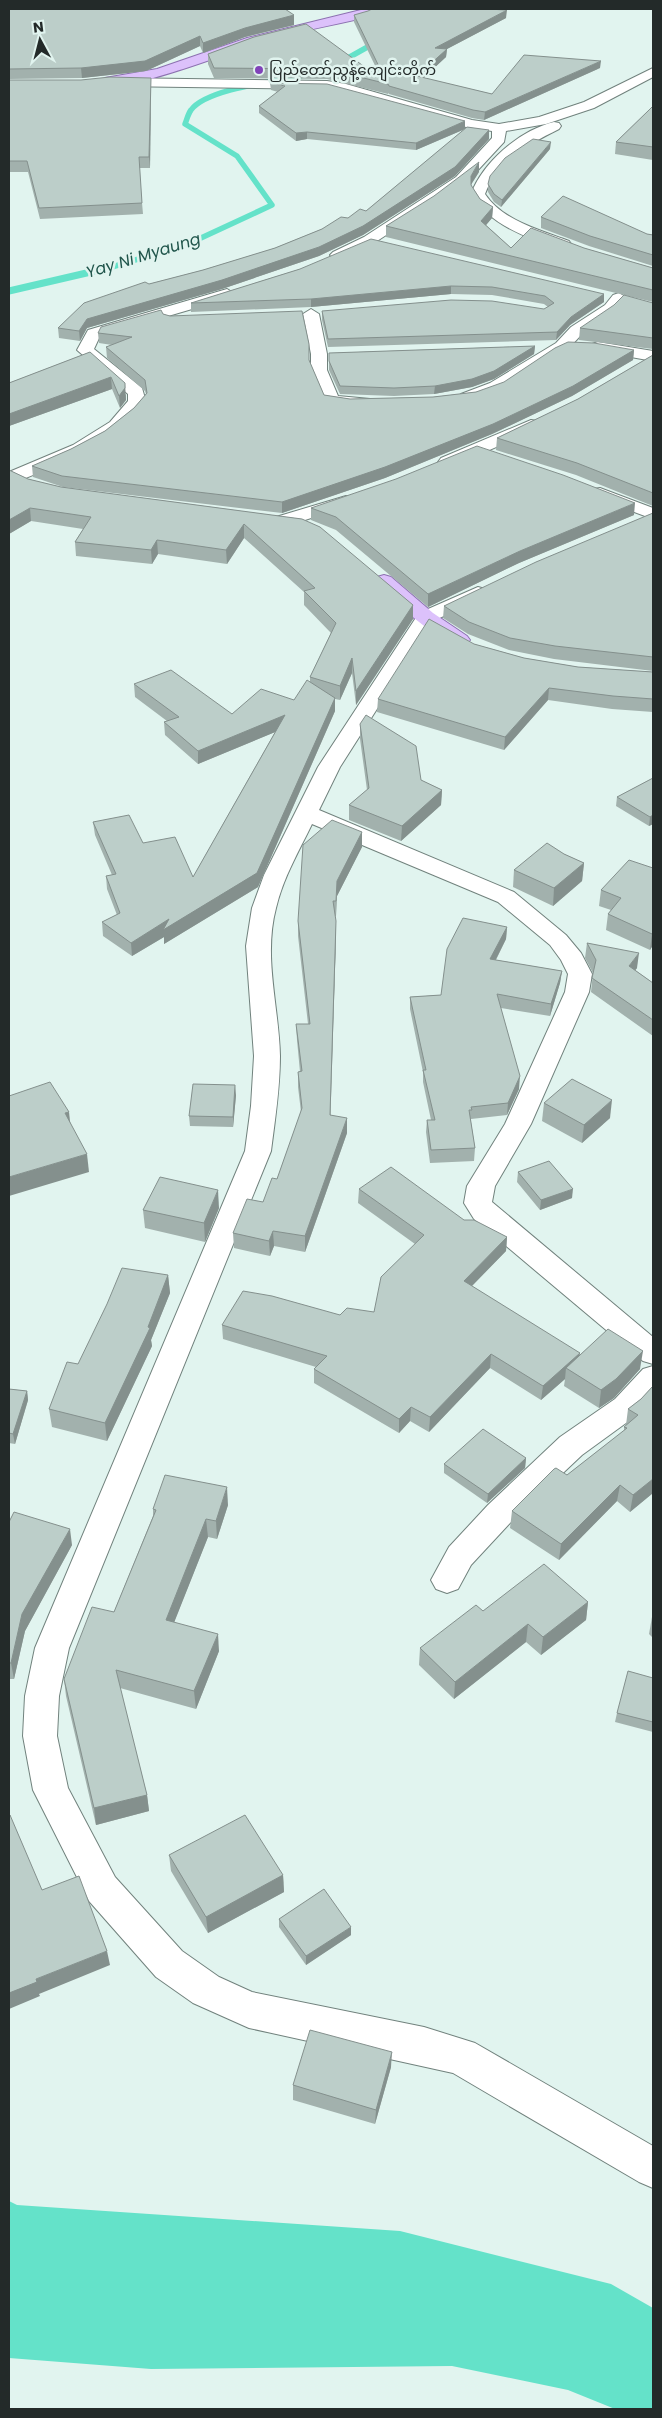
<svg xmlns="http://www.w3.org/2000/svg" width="662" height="2418" font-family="Poppins,'Noto Sans Myanmar',sans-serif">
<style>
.water{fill:#64e2c9}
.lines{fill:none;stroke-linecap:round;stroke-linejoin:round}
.stream-far1{stroke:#64e2c9;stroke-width:5.5}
.stream{stroke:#64e2c9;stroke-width:7}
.minor-casing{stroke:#71827d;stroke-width:2}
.primary-casing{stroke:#8c71b0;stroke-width:2}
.minor{fill:#fff;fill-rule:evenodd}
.primary{fill:#dcc1fb;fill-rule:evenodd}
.wall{fill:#a2b1ad}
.shaded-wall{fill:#84908d}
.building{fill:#bccec9;stroke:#84908d}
.poi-dot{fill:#8143b9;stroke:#e1f4ef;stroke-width:2}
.labels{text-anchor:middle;stroke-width:5;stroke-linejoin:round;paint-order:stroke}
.far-poi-label{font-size:15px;fill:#232a29;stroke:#e1f4ef;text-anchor:start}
.far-water-label{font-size:16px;font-style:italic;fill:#20554b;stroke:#e1f4ef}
</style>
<rect width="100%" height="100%" fill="#e1f4ef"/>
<polygon class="water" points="9,2201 17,2205 400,2231 611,2284 653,2308 653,2409 615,2409 568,2390 452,2366 151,2369 9,2358"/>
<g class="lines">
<g class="stream-far1">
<polyline points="339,63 380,40"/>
<path d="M102 270 188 244 272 205 237 156 185 124C187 119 188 114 191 110 206 89 276 81 301 76"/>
</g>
<polyline class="stream" points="9,291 108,268"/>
<g class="minor-casing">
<g id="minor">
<polygon points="653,68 653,77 594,108 546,124 506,131 504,142 466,183 374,243 338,260 333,258 330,255 333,252 364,237 456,177 492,138 492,131 466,127 327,89 116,86 110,82 116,78 327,81 346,84 472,120 499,124 539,117 584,102"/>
<path d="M554 122 559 123 561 126 559 129C529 144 497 161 485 194 503 221 540 230 569 241L571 244 569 247 564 248C529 240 490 225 471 194 483 162 520 130 554 122Z"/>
<path d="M227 289 235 294 233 297 100 336 94 349 142 388 146 402C116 445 65 461 19 481H9V472L73 445 110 422 128 401V394L77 350 88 330Z"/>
<polygon points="619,293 627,298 617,311 583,333 568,349 502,391 467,403 461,402 459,398 461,394 490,383 556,343 571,327 605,305 613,295"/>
<polygon points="311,309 319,314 327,354 327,370 338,396 370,399 373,403 370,407 332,406 326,405 324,401 311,370 311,354 303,314"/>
<polygon points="598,342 653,351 653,361 592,350 590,347 592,344"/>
<polygon points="531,420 537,421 540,425 537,429 453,466 441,466 438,462 441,458"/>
<polygon points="600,488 653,508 653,519 594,497 591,493 594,489"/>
<polygon points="346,496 352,497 355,501 352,505 283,527 276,525 274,521 276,517"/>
<path d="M478 587 485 589 488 593 485 597 433 621 340 767 319 810 514 892 566 935 581 953 592 974 589 992 531 1124 495 1186 492 1202 653 1337V1364L643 1361 474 1219 464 1203 467 1186 505 1124 565 992 568 974 561 960 550 945 498 902 312 824C299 851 283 878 276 908 263 957 279 1007 280 1056 280 1088 275 1120 271 1151L69 1648 59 1696 57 1736 68 1788 115 1877 182 1951 219 1977 252 1992 424 2027 475 2043 653 2146V2188L639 2182 453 2073 249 2028 193 2003 156 1977 89 1901 33 1790 23 1736 25 1696 35 1648 245 1151 251 1106 254 1056 246 946 252 908 264 875 318 767 419 613Z"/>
<polygon points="653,1366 653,1397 637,1415 582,1455 510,1523 471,1565 458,1589 447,1593 436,1589 431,1580 449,1547 488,1505 560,1437 615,1399 643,1369"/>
</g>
</g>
<g class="primary-casing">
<g id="primary">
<path d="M365 9H380L367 17C334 25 300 31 267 40 242 47 113 100 99 82L105 78 157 69 247 38Z"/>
<path d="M384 575 391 577 433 613 467 636 470 640 467 644C444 650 395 601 377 585L374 581 377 577Z"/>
</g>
</g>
<use href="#minor" class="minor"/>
<use href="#primary" class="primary"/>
</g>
<g class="wall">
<polygon points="9,9 294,15 294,25 245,37 203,53 200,46 146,71 82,78 9,79"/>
<polygon points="354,15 506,18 447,49 446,57 423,78 492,94 600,68 484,120 472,118 389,94 388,93 388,94 327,79 214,78 208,64 208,54 254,37 381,78 354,22"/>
<polygon points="9,80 151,88 150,168 139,168 143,214 40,219 28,172 9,172"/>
<polygon points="270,83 465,129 489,130 489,139 455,176 363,235 319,256 222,289 87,328 80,341 59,338 58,328 149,284 203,270 275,248 366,211 465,129 416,150 307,139 296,141 259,113 259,106 278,92 271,90"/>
<polygon points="653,106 653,160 615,154 616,142"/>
<polygon points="550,149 501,207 494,202 488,192 488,184"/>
<polygon points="479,172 471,185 480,199 493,207 492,218 486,225 511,248 584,248 653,268 653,302 386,237 386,226"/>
<polygon points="541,217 653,235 653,266 589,246 541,228"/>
<polygon points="300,269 604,294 604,302 570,325 556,340 328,347 322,320 322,311 544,309 548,307 544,304 492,295 451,294 311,307 191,312 191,303"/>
<polygon points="653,303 653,349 579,340 580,328"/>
<polygon points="163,314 309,360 324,395 350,399 433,397 476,392 634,350 633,360 572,396 492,434 385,478 282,513 63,487 33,477 32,466 71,449 105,431 134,408 146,394 145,391 107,358 106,347 112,345 99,343 98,333"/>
<polygon points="535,346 534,354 494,379 472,387 434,394 394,396 340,394 329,370 329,353"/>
<polygon points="90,352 126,395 126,400 120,408 112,389 9,426 9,383"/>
<polygon points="653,355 653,506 576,475 496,450 497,438 578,399"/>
<polygon points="9,470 28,479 61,487 302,519 413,605 413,619 356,705 352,673 340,700 335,699 335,711 258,887 164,944 164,937 132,956 103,936 102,922 117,915 107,889 106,876 112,875 95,835 93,822 143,843 193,877 275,732 198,764 165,735 164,722 167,721 135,697 134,684 232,714 294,700 310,683 310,677 331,633 304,605 304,592 244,538 227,564 158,554 152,564 76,556 75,542 83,529 31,521 9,534"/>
<polygon points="311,508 634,515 519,563 428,607 336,530 311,520"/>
<polygon points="653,513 653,671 554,659 509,650 468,634 443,618 444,606"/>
<polygon points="474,644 524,658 578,667 653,672 653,712 612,709 548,700 504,750 377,712 378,699"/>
<polygon points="360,724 421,780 442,790 441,805 401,841 349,820 349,805 367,790 360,739"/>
<polygon points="653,778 653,824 649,826 616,806 617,797"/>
<polygon points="362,832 362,847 337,896 336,916 335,916 336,936 330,1115 347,1133 305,1252 274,1246 270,1256 234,1248 233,1233 263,1202 277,1179 301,1112 298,1087 298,1072 300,1072 297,1040 296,1024 308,1024 298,936 298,921"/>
<polygon points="564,854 584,863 582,881 553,906 513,887 514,870"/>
<polygon points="653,868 653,945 650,950 606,930 608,914 611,910 599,906 601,890"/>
<polygon points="507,927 506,939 496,960 562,971 560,983 550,1016 501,1008 519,1089 507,1115 471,1119 471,1122 475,1148 474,1161 430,1163 426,1132 427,1120 431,1120 423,1082 423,1072 410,1009 410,997 441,995"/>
<polygon points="587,943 637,968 635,970 653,983 653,1036 591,992 593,973 585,958"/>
<polygon points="236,1095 233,1127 190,1126 189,1116"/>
<polygon points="544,1103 610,1118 582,1143 542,1121"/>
<polygon points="518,1172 572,1198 540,1210 517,1182"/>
<polygon points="359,1189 464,1220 507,1237 506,1251 472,1286 579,1356 640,1369 614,1398 599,1408 564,1386 565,1379 541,1400 490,1368 429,1432 410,1421 399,1433 314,1383 314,1369 316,1367 223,1339 222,1325 374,1312 415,1244 358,1203"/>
<polygon points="219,1208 205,1242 145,1228 143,1210"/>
<polygon points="168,1275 170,1293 151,1340 152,1346 107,1441 52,1427 49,1409 78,1364"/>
<polygon points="653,1386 653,1493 630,1512 617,1501 559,1560 510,1528 512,1511 567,1475 624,1431 624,1427 626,1425 628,1409 641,1399"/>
<polygon points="9,1389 27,1391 28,1400 15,1444 9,1443"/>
<polygon points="526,1458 525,1468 487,1503 444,1473 444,1464"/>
<polygon points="228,1505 217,1539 208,1537 174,1622 219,1651 196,1709 120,1688 147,1795 149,1811 96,1825 66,1696 64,1679 114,1612 153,1516 153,1509"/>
<polygon points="9,1522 72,1545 25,1631 14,1679 9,1679"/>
<polygon points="588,1602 586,1620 541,1655 526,1642 454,1699 419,1665 420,1648 483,1611"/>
<polygon points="653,1615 653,1638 649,1634 652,1617"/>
<polygon points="653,1678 653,1732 615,1722 617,1713"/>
<polygon points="169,1855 283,1875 284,1892 208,1933 171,1871"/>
<polygon points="279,1919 351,1935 306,1965 279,1927"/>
<polygon points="391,2067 375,2124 293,2100 293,2085"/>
</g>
<g class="shaded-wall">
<polygon points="507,10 506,18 447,49 446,57 417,84 417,76 435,48"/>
<polygon points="294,15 294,25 245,37 203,53 203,43 245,28"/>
<polygon points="200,36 200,46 146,71 82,78 81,68"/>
<polygon points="601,61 600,68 484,120 485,112"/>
<polygon points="151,78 151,88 150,168 149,157"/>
<polygon points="465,121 465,129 416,150 416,143"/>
<polygon points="489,130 489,139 455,176 363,235 319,256 222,289 87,328 80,341 79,331 87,319 319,247"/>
<polygon points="307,132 307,139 296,141 296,133"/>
<polygon points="551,142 550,149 501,207 502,200"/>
<polygon points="479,162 479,172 470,186 471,176"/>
<polygon points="493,207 492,218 481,231 481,221"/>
<polygon points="451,286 451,294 311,307 311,299"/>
<polygon points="604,294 604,302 570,325 556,340 557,332 571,317"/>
<polygon points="535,346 534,354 494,379 472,387 434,394 435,386"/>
<polygon points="634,350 633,360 572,396 492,434 385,478 282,513 282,502"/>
<polygon points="111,377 112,389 9,426 9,414"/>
<polygon points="125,383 126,400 120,408 119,396"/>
<polygon points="635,503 634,515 519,563 428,607 428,594 520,551"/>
<polygon points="30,508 31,521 9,534 9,520"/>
<polygon points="244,524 244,538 227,564 226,550"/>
<polygon points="157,540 158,554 152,564 151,550"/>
<polygon points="413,605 413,619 356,705 356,691"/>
<polygon points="352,658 352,673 340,700 340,686"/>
<polygon points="549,688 548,700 504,750 505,737"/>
<polygon points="335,698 335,711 258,887 164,944 164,937 132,956 131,943 169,919"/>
<polygon points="285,715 285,728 198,764 198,751"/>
<polygon points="442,790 441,805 401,841 402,826"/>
<polygon points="653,815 653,824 649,826 650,817"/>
<polygon points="362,832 362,847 337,896 336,916 337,881"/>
<polygon points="584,863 582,881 553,906 554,888"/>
<polygon points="336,921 336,936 330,1130 330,1115"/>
<polygon points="507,927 506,939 490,971 490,959"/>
<polygon points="653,932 653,945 650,950 652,934"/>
<polygon points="639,953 637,968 627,981 629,966"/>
<polygon points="562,971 560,983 550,1016 551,1004"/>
<polygon points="520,1076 519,1089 507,1115 508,1103"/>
<polygon points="235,1085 236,1095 233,1127 233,1117"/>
<polygon points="612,1100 610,1118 582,1143 584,1125"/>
<polygon points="69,1112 71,1130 65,1113"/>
<polygon points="347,1118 347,1133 305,1252 305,1236"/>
<polygon points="87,1154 89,1172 9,1196 9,1177"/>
<polygon points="573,1189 572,1198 540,1210 541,1200"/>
<polygon points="218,1190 219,1208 205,1242 204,1223"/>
<polygon points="273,1231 274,1246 270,1256 269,1241"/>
<polygon points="507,1237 506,1251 463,1295 464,1281"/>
<polygon points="168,1275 170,1293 151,1340 152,1346 107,1441 105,1423 148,1327"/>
<polygon points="643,1351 640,1369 614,1398 599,1408 601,1390"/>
<polygon points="580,1353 578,1367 566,1368 565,1379 541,1400 543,1386"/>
<polygon points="491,1354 490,1368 429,1432 430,1417"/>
<polygon points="27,1391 28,1400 15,1444 13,1434"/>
<polygon points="411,1407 410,1421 399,1433 399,1419"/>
<polygon points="526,1458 525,1468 487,1503 488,1494"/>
<polygon points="653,1479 653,1493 630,1512 633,1495"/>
<polygon points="620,1485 617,1501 559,1560 561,1544"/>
<polygon points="227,1487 228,1505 217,1539 216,1521"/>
<polygon points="206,1519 208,1537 168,1638 166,1620"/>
<polygon points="70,1529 72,1545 25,1631 14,1679 11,1663 22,1614"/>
<polygon points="588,1602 586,1620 541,1655 543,1637"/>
<polygon points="528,1624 526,1642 454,1699 455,1682"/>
<polygon points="218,1634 219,1651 196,1709 194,1691"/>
<polygon points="147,1795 149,1811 96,1825 94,1808"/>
<polygon points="283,1875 284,1892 208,1933 206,1917"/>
<polygon points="351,1927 351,1935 306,1965 306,1956"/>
<polygon points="107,1951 110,1965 39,1994 40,1996 9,2009 9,1993 36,1979"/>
<polygon points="392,2052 391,2067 375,2124 376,2110"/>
</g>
<g class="building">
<polygon points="9,9 285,9 294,15 245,28 203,43 200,36 145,61 81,68 9,69"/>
<polygon points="372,9 487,9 507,10 435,48 447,49 417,76 492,94 524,55 601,61 485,112 473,110 389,86 388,84 387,83 354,15 368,11"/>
<polygon points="306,24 388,84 327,69 214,68 208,54 254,37"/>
<polygon points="110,77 151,78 149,157 139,157 142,203 39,208 27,161 9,161 9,80 81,80"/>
<polygon points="270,83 327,84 465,121 416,143 307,132 296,133 259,106 285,86"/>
<polygon points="653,106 653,147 616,142 648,111"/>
<polygon points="467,127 489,130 455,167 363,226 319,247 222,280 87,319 79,331 58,328 84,303 145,282 149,284 203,270 275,248 322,229 341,217 348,218 360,209 366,211"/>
<polygon points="533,139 551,142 502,200 494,194 488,184 490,176 505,158"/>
<polygon points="479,162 471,176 471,185 480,199 493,207 481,221 511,248 531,228 584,248 653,268 653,290 386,226 434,196"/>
<polygon points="563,196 647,234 653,235 653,255 590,236 541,217"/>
<polygon points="371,239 604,294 571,317 557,332 328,339 322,311 451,300 492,301 544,309 554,303 545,296 492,287 451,286 311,299 191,303 300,269"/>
<polygon points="624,295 653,303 653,338 580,328 614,305"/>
<polygon points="161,310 163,314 170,316 302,311 309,344 309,360 324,395 350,399 433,397 476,392 504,382 555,348 568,342 594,343 634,350 573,386 493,424 385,467 282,502 62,476 32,466 71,449 105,431 134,408 147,393 145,380 106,347 132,337 98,333 101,327"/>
<polygon points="535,346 494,371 472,379 435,386 394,388 340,386 329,361 329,353"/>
<polygon points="90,352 125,383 125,388 119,396 111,377 9,414 9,383"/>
<polygon points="653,355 653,493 577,463 497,438 578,399"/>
<polygon points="477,446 563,475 635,503 520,551 428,594 336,517 311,508 396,479"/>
<polygon points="9,470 28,479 61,487 302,519 320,527 413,605 356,691 352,658 340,686 310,677 336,623 304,591 315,588 244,524 226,550 157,540 151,550 75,542 91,517 30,508 9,520"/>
<polygon points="653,513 653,657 555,646 510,638 469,622 444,606 536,562"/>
<polygon points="429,619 474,644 524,658 578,667 653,672 653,699 613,696 549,688 505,737 378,699"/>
<polygon points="171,670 232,714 261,689 294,700 307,680 335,698 257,873 163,930 169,919 131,943 102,922 120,913 106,876 116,874 93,822 129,815 143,843 175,837 193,877 285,715 198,751 164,722 179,717 134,684"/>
<polygon points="366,715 416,746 421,780 442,790 402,826 349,805 369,788 360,724"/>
<polygon points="653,778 653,815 650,817 617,797"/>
<polygon points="332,820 362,832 337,881 336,901 333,901 336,921 330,1115 347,1118 305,1236 273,1231 269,1241 233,1233 247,1199 263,1202 272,1178 277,1179 302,1108 298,1072 302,1071 296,1024 310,1024 298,921 303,845"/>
<polygon points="547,843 564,854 584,863 554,888 514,870"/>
<polygon points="629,860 653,868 653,932 652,934 608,914 621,898 601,890"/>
<polygon points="463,918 507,927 490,959 562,971 551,1004 497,994 520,1076 508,1103 471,1107 472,1110 469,1110 475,1148 431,1150 427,1120 435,1120 423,1070 426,1070 410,997 441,995 447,949"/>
<polygon points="587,943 639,953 629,966 653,983 653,1020 592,978 596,960"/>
<polygon points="572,1079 612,1100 584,1125 544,1103"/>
<polygon points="50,1082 69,1112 65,1113 87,1154 9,1177 9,1096"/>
<polygon points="193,1084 235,1085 233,1117 189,1116"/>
<polygon points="549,1161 573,1189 541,1200 518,1172"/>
<polygon points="391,1167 464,1220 474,1220 507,1237 464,1281 580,1353 543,1386 491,1354 430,1417 411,1407 399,1419 314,1369 327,1356 222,1325 243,1291 272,1296 340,1315 347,1308 374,1312 381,1277 424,1235 359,1189"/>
<polygon points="160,1177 218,1190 204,1223 143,1210"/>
<polygon points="122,1268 168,1275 148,1327 150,1328 105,1423 49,1409 67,1362 78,1364 107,1304"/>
<polygon points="608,1329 643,1351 616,1379 601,1390 566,1368"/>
<polygon points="653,1386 653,1479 633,1495 620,1485 561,1544 512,1511 554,1469 556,1468 567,1475 627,1428 624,1427 638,1415 628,1409 641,1399"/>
<polygon points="9,1389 27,1391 13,1434 9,1433"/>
<polygon points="483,1429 526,1458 488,1494 444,1464"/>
<polygon points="165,1475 227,1487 216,1521 206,1519 166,1620 218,1634 194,1691 116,1670 147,1795 94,1808 64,1679 92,1607 114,1612 156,1510 153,1509"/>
<polygon points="14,1512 70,1529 22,1614 11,1663 9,1663 9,1522"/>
<polygon points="544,1564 588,1602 543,1637 528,1624 455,1682 420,1648 476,1605 483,1611"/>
<polygon points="628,1671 653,1678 653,1722 617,1713"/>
<polygon points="10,1815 42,1890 79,1876 107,1951 36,1979 37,1982 9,1993 9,1819"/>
<polygon points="245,1815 283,1875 206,1917 169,1855"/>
<polygon points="324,1889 351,1927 306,1956 279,1919"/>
<polygon points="310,2030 392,2052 376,2110 293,2085"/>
</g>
<circle class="poi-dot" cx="259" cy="70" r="5"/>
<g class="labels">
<g class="far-poi-label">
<text x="269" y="75">ပြည်‌‌တော်ညွန့်ကျေင်းတိုက်</text>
</g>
<g class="far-water-label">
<text transform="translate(143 255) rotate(-17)" y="6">Yay Ni Myaung</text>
</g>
</g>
<rect width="662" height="2418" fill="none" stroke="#232a29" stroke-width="20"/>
<g transform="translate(40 40) rotate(353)" stroke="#e1f4ef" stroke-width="4" paint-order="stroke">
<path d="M0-4L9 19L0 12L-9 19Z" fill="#232a29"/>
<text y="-8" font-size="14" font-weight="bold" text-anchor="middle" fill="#232a29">N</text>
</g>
</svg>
